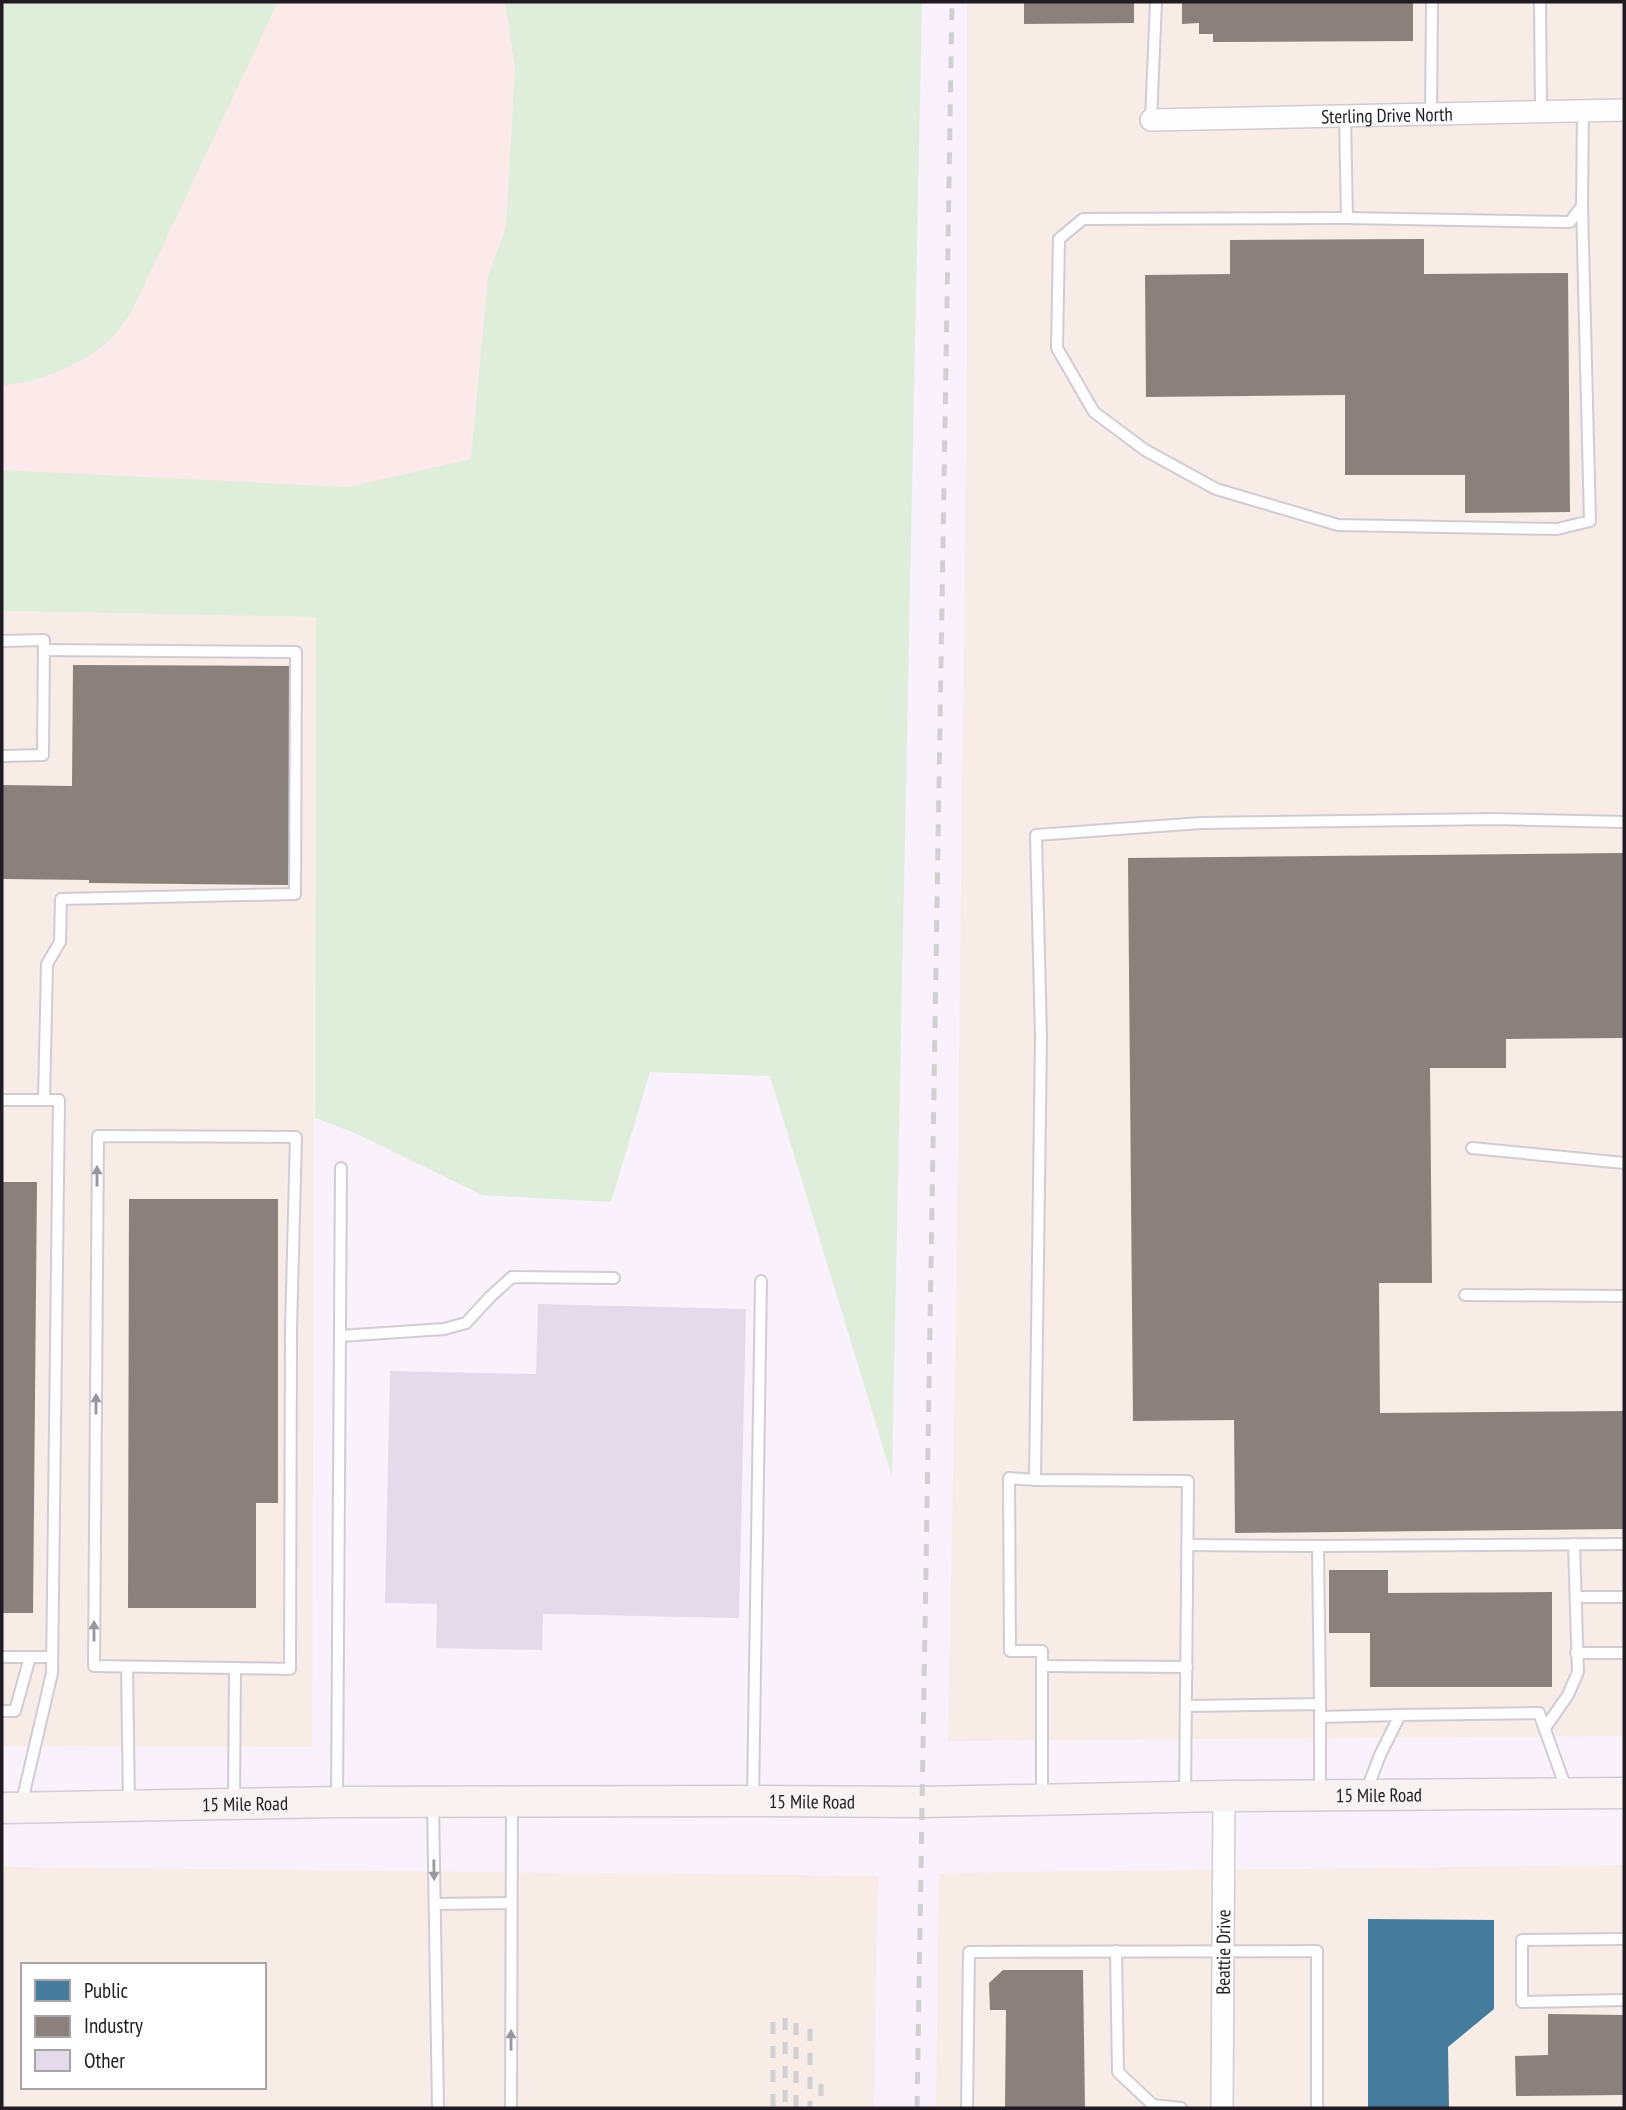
<svg xmlns="http://www.w3.org/2000/svg" width="1626" height="2110" font-family="'PT Sans Narrow',sans-serif">
<style>
.commercial{fill:#fbeae9}
.industrial{fill:#f7ece6;fill-rule:evenodd}
.green{fill:#dfeedb}
.public{fill:#457b9d}
.industry{fill:#8a817c}
.building{fill:#e5dae9}
.lines{fill:none;stroke-linecap:round;stroke-linejoin:round}
.lane-casing{stroke:#d1ccd4;stroke-width:14}
.street-casing{stroke:#d1ccd4;stroke-width:24}
.secondary-casing{stroke:#d1ccd4;stroke-width:33}
.lane{stroke:#fefdff;stroke-width:10}
.street{stroke:#fefdff;stroke-width:21}
.secondary{stroke:#f8f2f2;stroke-width:30}
.rail{stroke:#d1cfd2;stroke-width:5;stroke-dasharray:12 12;stroke-linecap:butt}
.oneway{fill:#9a979c}
.labels{text-anchor:middle;stroke-width:7;stroke-linejoin:round;paint-order:stroke}
.street-label{font-size:19px;fill:#201b22;stroke:#fff}
</style>
<rect width="100%" height="100%" fill="#f9f2fc"/>
<polygon class="commercial" points="2,2 649,2 646,611 2,608"/>
<g class="industrial">
<polygon points="967,2 1624,2 1624,1736 948,1741 956,1318 967,363"/>
<polygon points="2,611 316,617 312,1747 2,1746"/>
<polygon points="1624,1865 1624,2108 936,2108 939,1873"/>
<path d="M2 1867 878 1876 874 2108H2ZM23 1965H264V2087H23Z"/>
</g>
<g class="green">
<path d="M2 2H278L131 313C125 321 119 331 111 339 81 365 41 383 2 385Z"/>
<polygon points="505,2 922,2 892,1477 770,1076 650,1072 611,1202 482,1195 355,1133 315,1118 316,617 2,611 2,470 348,487 471,459 488,276 506,227 515,68"/>
</g>
<polygon class="public" points="1368,1919 1494,1920 1494,2009 1448,2047 1449,2108 1368,2108"/>
<g class="industry">
<polygon points="1024,2 1134,2 1134,23 1024,24"/>
<polygon points="1182,2 1413,2 1413,41 1213,42 1213,34 1199,34 1199,23 1182,24"/>
<polygon points="1424,239 1424,274 1568,273 1570,512 1465,513 1465,475 1345,475 1345,395 1146,397 1145,275 1230,274 1230,240"/>
<polygon points="73,665 291,666 289,885 89,883 89,880 2,879 2,785 72,786"/>
<polygon points="1624,853 1624,1038 1506,1039 1506,1068 1430,1068 1432,1283 1379,1283 1380,1413 1624,1411 1624,1529 1235,1533 1234,1420 1133,1421 1128,858"/>
<polygon points="2,1182 37,1182 33,1613 2,1613"/>
<polygon points="129,1199 278,1199 278,1503 256,1503 256,1608 128,1608"/>
<polygon points="1329,1570 1388,1570 1388,1593 1552,1592 1552,1687 1370,1687 1370,1633 1329,1633"/>
<polygon points="1003,1970 1083,1970 1085,2108 1005,2108 1006,2010 990,2010 989,1983"/>
<polygon points="1548,2014 1624,2015 1624,2095 1516,2096 1515,2056 1548,2055"/>
</g>
<polygon class="building" points="538,1304 746,1309 739,1618 543,1614 542,1650 436,1648 437,1604 385,1603 390,1371 536,1374"/>
<g class="lines">
<g class="lane-casing">
<g id="lane">
<polyline points="1540,2 1541,112"/>
<polyline points="1431,114 1432,2"/>
<polyline points="1345,116 1347,218"/>
<polyline points="1151,120 1156,2"/>
<polyline points="1582,206 1590,521 1557,529 1338,525 1216,489 1145,450 1094,412 1057,348 1059,239 1083,219 1347,218 1570,222 1582,206 1583,111"/>
<polyline points="2,641 44,640 43,755 2,756"/>
<polyline points="2,1100 59,1100 52,1673 21,1806"/>
<polyline points="44,1100 47,964 60,942 61,899 295,894 296,652 44,650"/>
<polyline points="1472,1148 1624,1163"/>
<polyline points="1465,1295 1624,1296"/>
<polyline points="340,1336 444,1329 466,1323 490,1297 512,1277 614,1278"/>
<polyline points="1035,1480 1009,1478 1010,1651 1042,1651 1042,1797"/>
<polyline points="1188,1545 1318,1546 1320,1704"/>
<polyline points="1318,1546 1624,1544"/>
<polyline points="1576,1597 1624,1597"/>
<polyline points="1576,1653 1624,1653"/>
<polyline points="2,1657 52,1657"/>
<polyline points="1042,1666 1187,1667"/>
<polyline points="127,1667 129,1804"/>
<polyline points="1186,1706 1320,1704 1320,1793"/>
<polyline points="2,1711 15,1711 30,1657"/>
<polyline points="1320,1717 1400,1715"/>
<polyline points="1545,1728 1568,1695 1578,1672 1574,1544"/>
<polyline points="1366,1792 1380,1755 1400,1715 1539,1713 1567,1791"/>
<polyline points="1185,1797 1188,1481 1035,1480 1041,1037 1036,835 1201,823 1495,819 1624,822"/>
<polyline points="753,1798 761,1281"/>
<polyline points="337,1799 341,1168"/>
<polyline points="234,1802 235,1668 290,1669 291,1329 296,1137 98,1136 94,1666 235,1668"/>
<polyline points="433,1805 438,2108"/>
<polyline points="435,1904 511,1903"/>
<polyline points="1624,1939 1522,1940 1522,2002 1624,2000"/>
<polyline points="1116,1951 1118,2072 1153,2105 1181,2108"/>
<polyline points="511,2108 512,1803"/>
<polyline points="967,2108 969,1952 1317,1951 1317,2108"/>
</g>
</g>
<g class="street-casing">
<g id="street">
<path id="s1" d="M1151 120 1624 110"/>
<path id="s2" d="M1222 2108 1224 1796"/>
</g>
</g>
<g class="secondary-casing">
<g id="secondary">
<path id="s3" d="M2 1808 337 1802 753 1801 922 1802 1224 1796 1624 1793"/>
</g>
</g>
<use href="#lane" class="lane"/>
<use href="#street" class="street"/>
<use href="#secondary" class="secondary"/>
<g class="rail">
<polyline points="785,2018 785,2108"/>
<polyline points="773,2022 773,2108"/>
<polyline points="796,2023 796,2108"/>
<polyline points="810,2029 810,2108"/>
<polyline points="821,2084 821,2108"/>
<polyline points="917,2108 952,2"/>
</g>
</g>
<defs><path id="oneway-solid" d="M-6-.8H1V-3.2L6.5 0L1 3.2V.8H-6Z" transform="scale(1.75)"/></defs>
<g class="oneway">
<use href="#oneway-solid" transform="translate(97 1176) rotate(-90)"/>
<use href="#oneway-solid" transform="translate(96 1404) rotate(-90)"/>
<use href="#oneway-solid" transform="translate(94 1631) rotate(-90)"/>
<use href="#oneway-solid" transform="translate(434 1870) rotate(89)"/>
<use href="#oneway-solid" transform="translate(511 2040) rotate(-90)"/>
</g>
<g class="labels">
<g class="street-label">
<text dy="7" stroke="none"><textPath href="#s1" startOffset="236">Sterling Drive North</textPath></text>
<text dy="7" stroke="none"><textPath href="#s3" startOffset="1377">15 Mile Road</textPath></text>
<text dy="7" stroke="none"><textPath href="#s3" startOffset="810">15 Mile Road</textPath></text>
<text dy="7" stroke="none"><textPath href="#s3" startOffset="243">15 Mile Road</textPath></text>
<text dy="7" stroke="none"><textPath href="#s2" startOffset="156">Beattie Drive</textPath></text>
</g>
</g>
<rect width="1626" height="2110" fill="none" stroke="#201b22" stroke-width="7"/>
<rect x="21" y="1963" width="245" height="126" fill="#ffffff" stroke="#a6a4a7" stroke-width="2"/>
<rect x="35" y="1980" width="35" height="21" fill="#457b9d" stroke="#a6a4a7" stroke-width="2"/>
<text x="84" y="1998" font-size="21" fill="#201b22">Public</text>
<rect x="35" y="2016" width="35" height="21" fill="#8a817c" stroke="#a6a4a7" stroke-width="2"/>
<text x="84" y="2033" font-size="21" fill="#201b22">Industry</text>
<rect x="35" y="2050" width="35" height="21" fill="#e5dae9" stroke="#a6a4a7" stroke-width="2"/>
<text x="84" y="2068" font-size="21" fill="#201b22">Other</text>
</svg>
